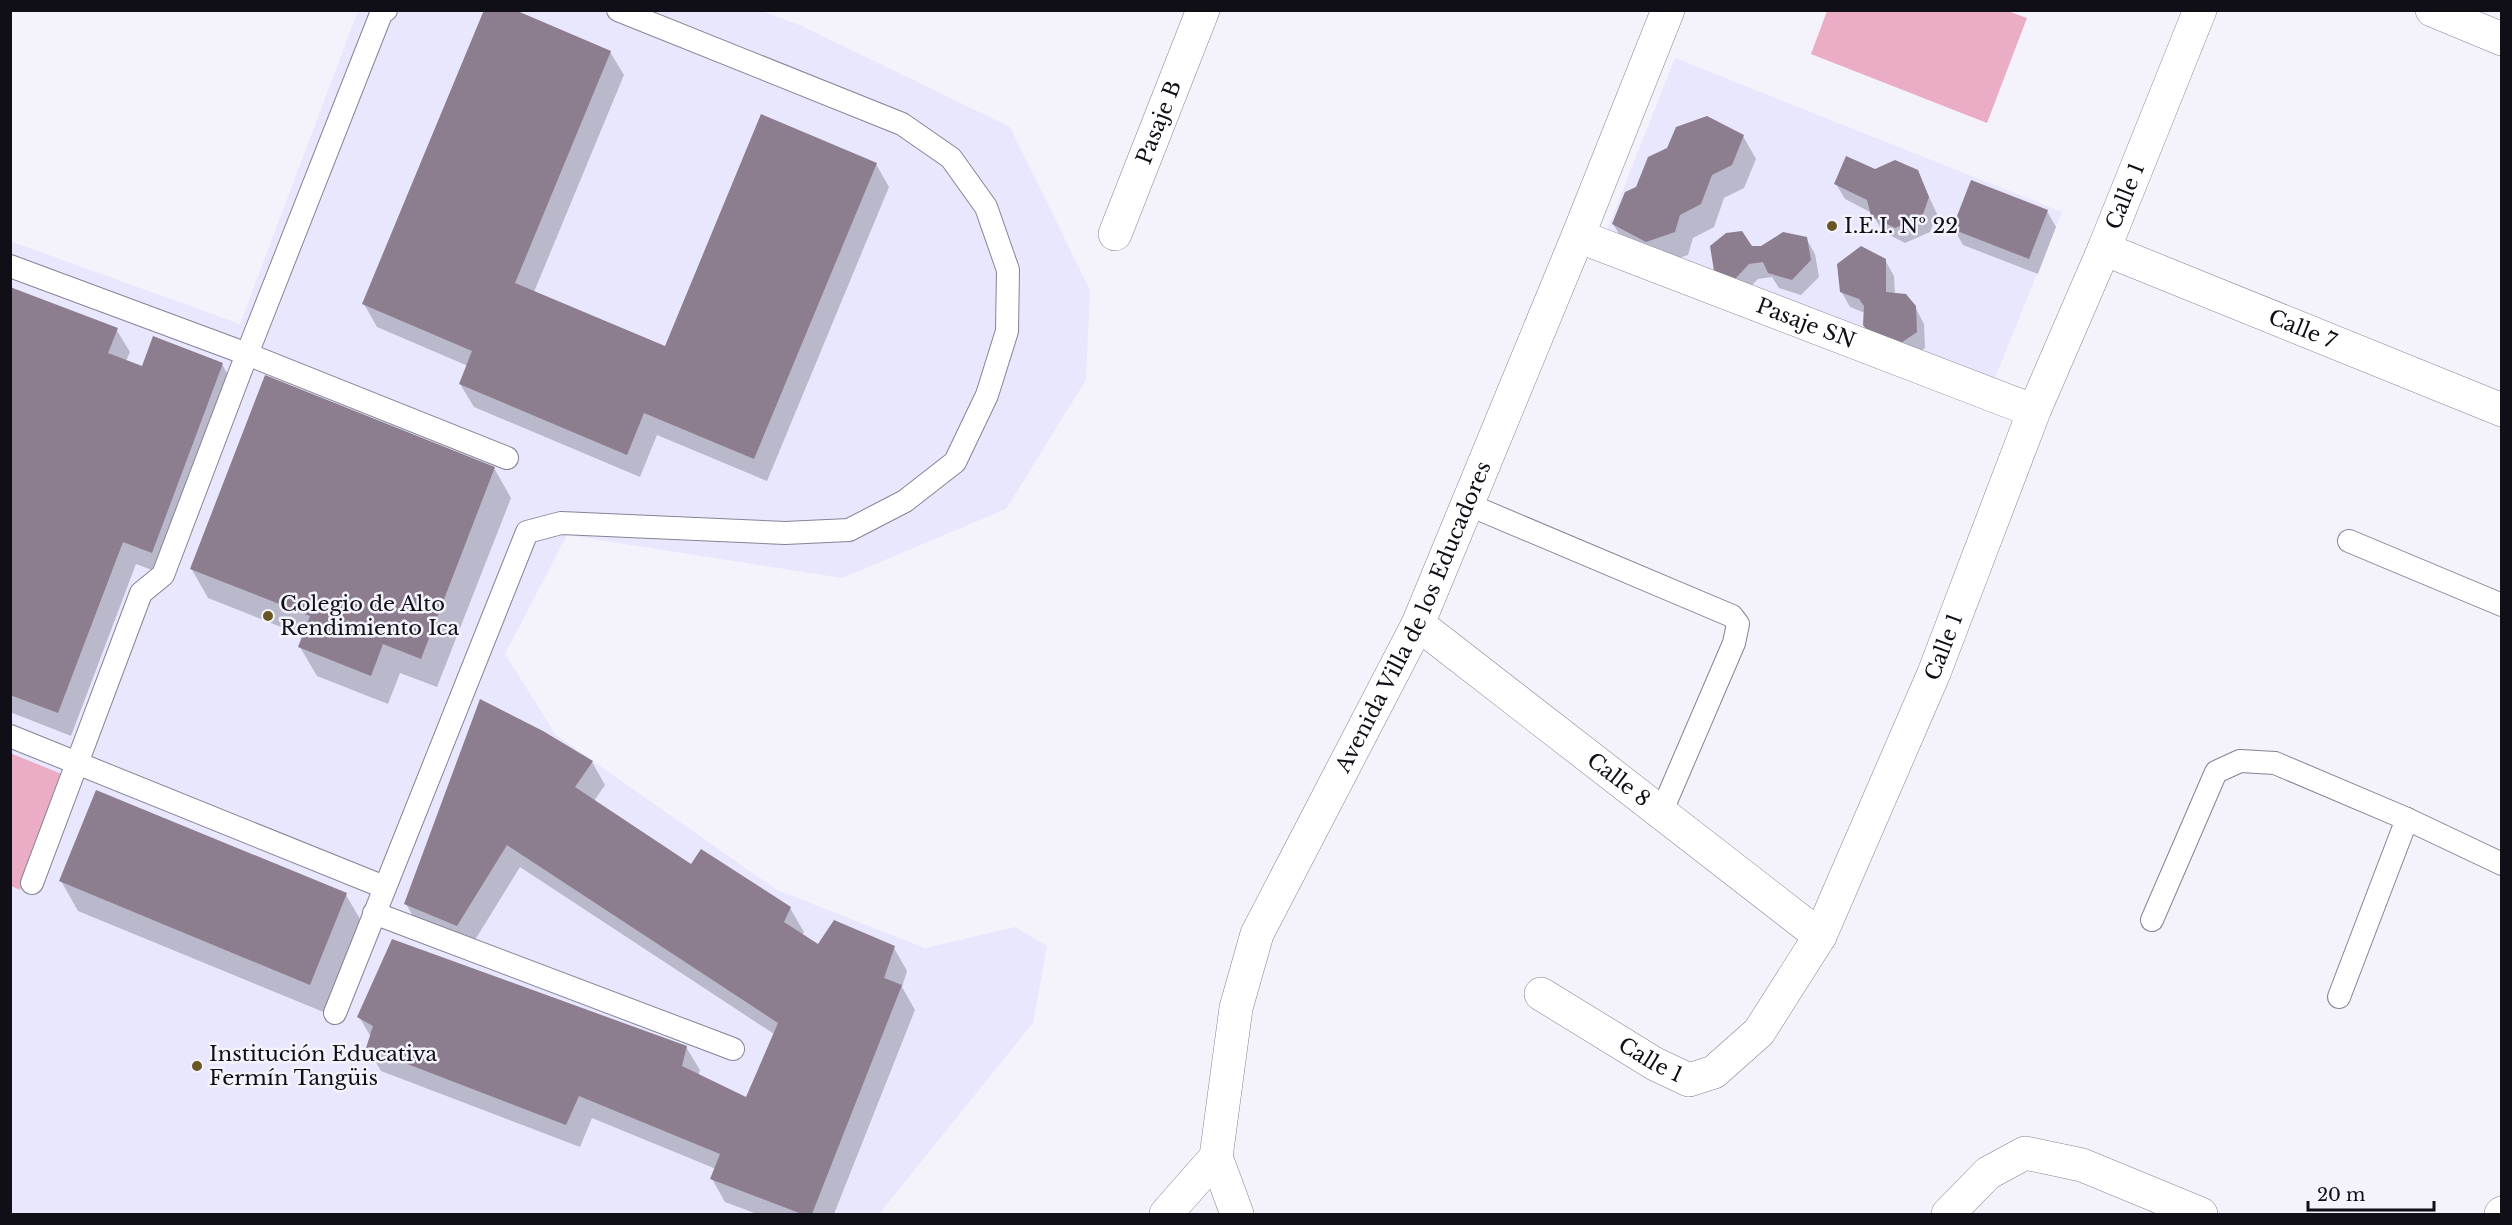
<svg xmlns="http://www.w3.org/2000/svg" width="2512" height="1225" font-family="'Libre Baskerville',serif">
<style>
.built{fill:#e9e7fe}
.green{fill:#ebacc6}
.shadow{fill:#0003}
.building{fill:#8c7e8f}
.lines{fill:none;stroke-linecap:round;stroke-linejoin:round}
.service-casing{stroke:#858396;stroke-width:24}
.minor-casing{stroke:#858396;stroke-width:34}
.tertiary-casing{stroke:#858396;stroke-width:34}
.service{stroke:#fff;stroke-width:22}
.minor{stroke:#fff;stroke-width:33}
.tertiary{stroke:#fff;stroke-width:33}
.poi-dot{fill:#6a5625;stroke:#f4f3fc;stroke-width:2}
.labels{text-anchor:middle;stroke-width:5;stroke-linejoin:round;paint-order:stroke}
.street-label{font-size:21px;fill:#100f17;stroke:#f4f3fc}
.poi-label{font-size:21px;fill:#100f17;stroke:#f4f3fc;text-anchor:start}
</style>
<rect width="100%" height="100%" fill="#f4f3fc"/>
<g class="built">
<polygon points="358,11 762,11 802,26 1010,127 1090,290 1086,380 1006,509 842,578 567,535 505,654 556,735 777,890 925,948 1015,927 1047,946 1033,1023 879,1214 11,1214 10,241 240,324"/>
<polygon points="1675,58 2062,212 1988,395 1603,240"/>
</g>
<g class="green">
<polygon points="2008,11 2027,18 1987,123 1811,54 1827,11"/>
<polygon points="10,753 64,775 20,890 11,886"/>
</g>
<g class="shadow">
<polygon points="610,52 624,75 534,292 666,348 876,164 889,187 767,481 657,435 640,477 474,407 460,384 468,366 377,327 364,304"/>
<polygon points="1743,136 1756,159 1744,188 1724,198 1714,227 1693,238 1688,255 1660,264 1627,247 1613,224"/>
<polygon points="1875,171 1917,171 1937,214 1930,232 1905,243 1882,231 1872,213 1845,199 1836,184"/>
<polygon points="2047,211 2056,227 2038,274 1963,245 1954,229"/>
<polygon points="1806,238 1815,254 1819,277 1801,295 1779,288 1772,277 1758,279 1743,295 1725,287 1751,247 1762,247"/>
<polygon points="1885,260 1894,276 1895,295 1915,307 1924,324 1925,348 1904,362 1865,313 1850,307 1841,291"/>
<polygon points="10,288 116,329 130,352 126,361 143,368 222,364 235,387 165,575 136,564 71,736 10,712"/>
<polygon points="494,468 511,498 437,687 400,673 388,704 317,676 300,647 304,636 208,598 191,568"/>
<polygon points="592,762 605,785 594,801 692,866 702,852 790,908 804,932 802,936 818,947 894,948 907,971 902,987 915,1010 834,1214 757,1214 725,1202 712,1179 716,1169 592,1118 580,1147 381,1071 367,1047 371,1037 359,1017 686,1047 700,1070 698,1076 747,1099 774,1034 520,867 470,948 419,927 406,904"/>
<polygon points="61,881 346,895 363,924 326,1013 78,911"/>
</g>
<g class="building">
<polygon points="484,10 515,10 611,51 515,283 665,346 761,114 877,163 754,459 644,413 627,455 459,384 472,351 362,304"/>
<polygon points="1707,116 1744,135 1732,165 1712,175 1701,204 1680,215 1675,232 1646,242 1612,224 1625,192 1636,187 1648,157 1667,148 1676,127"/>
<polygon points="1846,156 1875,169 1895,160 1918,170 1929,197 1922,217 1895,228 1871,216 1867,200 1834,184"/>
<polygon points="1971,180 2048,210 2029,259 1952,229"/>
<polygon points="1742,231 1752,246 1761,246 1783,232 1807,237 1811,260 1792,280 1768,273 1763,262 1749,264 1734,280 1714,271 1710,246 1726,233"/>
<polygon points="1861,246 1886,259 1886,292 1906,294 1916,306 1917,332 1895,347 1876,342 1863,325 1864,306 1859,299 1840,292 1837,264"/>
<polygon points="10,287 118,328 108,353 142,366 153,336 223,363 152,553 123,542 58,713 10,695"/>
<polygon points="265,375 495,467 421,659 383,644 371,676 298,647 310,616 190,569"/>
<polygon points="480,699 543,731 593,761 575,787 691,864 701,849 791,907 784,922 818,944 834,920 895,946 884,978 902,985 812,1214 802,1214 710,1179 720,1154 579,1096 566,1125 366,1048 373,1026 357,1017 392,939 687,1046 682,1066 746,1097 778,1023 507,845 457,926 404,904"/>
<polygon points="96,790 347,893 310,985 59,881"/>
</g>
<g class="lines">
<g class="service-casing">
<g id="service">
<polyline points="10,266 247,354 507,458"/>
<polyline points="1467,504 1732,616 1738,624 1734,643 1661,813"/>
<polyline points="2349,541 2502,605"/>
<polyline points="10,736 384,887"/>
<polyline points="32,883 141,593 163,575 247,354 381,14 386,10"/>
<polyline points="374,913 733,1049"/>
<polyline points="2152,920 2216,772 2240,761 2275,763 2407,819 2502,864"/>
<polyline points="2339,997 2407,819"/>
<polyline points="335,1013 527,532 561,523 785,533 849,530 905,501 955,462 987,395 1007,331 1008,270 986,207 951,158 902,124 618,10"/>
</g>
</g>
<g class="minor-casing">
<g id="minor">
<path id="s1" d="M1115 234 1203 10"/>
<path id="s2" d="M1578 236 2034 411"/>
<path id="s3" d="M2104 249 2502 410"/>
<path id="s4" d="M1418 624 1820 936"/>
<path id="s5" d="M1541 994 1655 1064 1689 1080 1714 1072 1759 1032 1820 936 1934 673 2034 411 2104 249 2200 10"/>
<polyline points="1216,1157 1237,1214"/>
<path id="s6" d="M1166 1214 1216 1157 1236 1008 1257 934 1418 624 1578 236 1668 10"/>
<polyline points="1948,1214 1988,1173 2025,1153 2082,1165 2201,1214"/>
<polyline points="2501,1214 2502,1213"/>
</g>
</g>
<g class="tertiary-casing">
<polyline id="tertiary" points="2432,10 2502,39"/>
</g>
<use href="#service" class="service"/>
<use href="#minor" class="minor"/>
<use href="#tertiary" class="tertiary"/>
</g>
<g class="poi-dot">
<circle cx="1832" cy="226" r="6"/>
<circle cx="268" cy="616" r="6"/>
<circle cx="197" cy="1066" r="6"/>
</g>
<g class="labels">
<g class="street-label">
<text dy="7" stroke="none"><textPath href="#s1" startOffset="120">Pasaje B</textPath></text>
<text dy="7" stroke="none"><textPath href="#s5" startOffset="1172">Calle 1</textPath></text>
<text dy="7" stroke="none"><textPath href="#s2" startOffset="244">Pasaje SN</textPath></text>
<text dy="7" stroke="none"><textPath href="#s3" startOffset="214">Calle 7</textPath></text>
<text dy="7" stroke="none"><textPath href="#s6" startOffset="657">Avenida Villa de los Educadores</textPath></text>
<text dy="7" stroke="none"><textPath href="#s5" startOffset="686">Calle 1</textPath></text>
<text dy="7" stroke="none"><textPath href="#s4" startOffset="254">Calle 8</textPath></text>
<text dy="7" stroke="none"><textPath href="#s5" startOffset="128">Calle 1</textPath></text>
</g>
<g class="poi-label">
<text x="1844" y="233">I.E.I. Nº 22</text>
<text x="280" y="611">Colegio de Alto<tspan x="280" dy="24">Rendimiento Ica</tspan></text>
<text x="209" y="1061">Institución Educativa<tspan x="209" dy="24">Fermín Tangüis</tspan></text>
</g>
</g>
<rect width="2512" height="1225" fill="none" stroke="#100f17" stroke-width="24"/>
<path d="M2308 1201v9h126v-9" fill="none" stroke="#100f17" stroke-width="3"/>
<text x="2317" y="1201" font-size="18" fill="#100f17" stroke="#f4f3fc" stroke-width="4.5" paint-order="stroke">20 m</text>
</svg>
